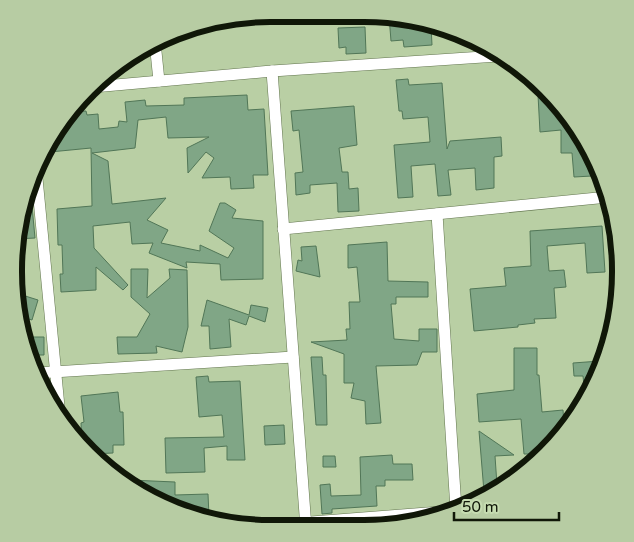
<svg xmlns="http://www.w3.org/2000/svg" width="634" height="542" font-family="'Varela Round',sans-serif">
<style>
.building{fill:#80a686;stroke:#517657}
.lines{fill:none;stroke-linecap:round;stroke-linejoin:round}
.street-casing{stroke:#62754e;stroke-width:12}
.street{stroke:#fff;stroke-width:11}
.rim{fill:none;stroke:#101708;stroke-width:6}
</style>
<rect width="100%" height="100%" fill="#b9cfa4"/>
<g class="building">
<polygon points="389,16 431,26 432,45 404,47 403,40 391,41"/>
<polygon points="365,27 366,53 346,54 346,47 339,48 338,28"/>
<polygon points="408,79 409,85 442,83 447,149 450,141 501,137 502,156 494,157 494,188 476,190 475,168 448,170 451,195 438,196 435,164 411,166 413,197 398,198 394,145 430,142 428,117 403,119 402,111 399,111 396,80"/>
<polygon points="247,95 248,110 264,109 268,175 253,175 254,188 231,189 230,177 202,178 214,158 206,152 188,173 187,148 209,137 168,138 166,117 138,120 135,148 92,153 108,161 112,204 166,198 147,220 168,230 161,243 200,251 200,245 228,258 234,248 209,231 220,203 225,203 236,210 232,218 263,221 263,279 221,280 220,264 186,262 187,268 149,253 153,243 132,244 130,222 93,226 94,248 128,285 123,290 96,267 96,290 61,292 60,274 63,274 62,245 58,245 57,209 92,206 91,148 50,152 49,143 57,128 71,112 86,111 87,115 98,114 99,129 118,127 119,121 127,122 125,102 145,100 146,106 184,105 184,98"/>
<polygon points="538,95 548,95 556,101 591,161 592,176 574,177 572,153 561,153 561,130 540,132"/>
<polygon points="354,106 357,145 339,148 342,172 348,172 349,189 358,188 359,211 338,212 337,183 310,185 310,193 296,195 295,173 303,172 299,130 293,131 291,111"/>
<polygon points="30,185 35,238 16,239 16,237"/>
<polygon points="602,226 605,272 587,273 585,243 547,246 549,271 564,270 566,287 554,288 556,318 534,319 535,323 518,325 518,327 474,331 470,289 506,286 504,268 531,266 530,231"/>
<polygon points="387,242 388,281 428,282 428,297 396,297 396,304 391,304 394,339 419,341 419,329 437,329 437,352 422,352 417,365 376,366 381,423 366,424 365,401 351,398 354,383 344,383 344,354 311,342 347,340 346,329 350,329 349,302 360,302 357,267 348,268 348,245"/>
<polygon points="316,246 320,277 296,271 298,260 302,261 301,247"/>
<polygon points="131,269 148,269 147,298 170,278 169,269 187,270 188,327 182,352 156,346 157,353 118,354 117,337 137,337 150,314 131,297"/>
<polygon points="22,295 38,300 32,320 19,316 18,312"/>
<polygon points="207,300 249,315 251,305 268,308 265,322 249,316 246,325 229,319 231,347 210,349 209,326 201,326"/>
<polygon points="24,337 44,337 44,355 28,355"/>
<polygon points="514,348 537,348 537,375 539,375 542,412 563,410 564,424 530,466 529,454 524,454 521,419 479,422 477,394 514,390"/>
<polygon points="311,357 322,357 323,375 326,375 327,425 316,425"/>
<polygon points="600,361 594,385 585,395 583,376 574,376 573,363"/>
<polygon points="208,376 209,382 240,381 245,460 227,460 227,446 204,448 205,472 166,473 165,438 224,437 222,415 199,417 196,377"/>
<polygon points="118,392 120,412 123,412 124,445 113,445 113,453 91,454 82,444 81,423 84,422 81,396"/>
<polygon points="284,425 285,444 265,445 264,426"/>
<polygon points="479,431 514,455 495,456 497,485 484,492"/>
<polygon points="392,455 393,464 412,464 413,480 385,480 385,486 376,486 377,506 332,509 332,513 322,514 320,485 330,484 331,496 361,495 360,457"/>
<polygon points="323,456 335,456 336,467 323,467"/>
<polygon points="130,480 175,482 175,495 208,494 209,516 173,509"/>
</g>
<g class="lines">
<g class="street-casing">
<g id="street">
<polyline points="155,42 159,81"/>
<polyline points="272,71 306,528"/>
<polyline points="93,87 272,71 498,56"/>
<polyline points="36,168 60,417"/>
<polyline points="437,214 456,509"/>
<polyline points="283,229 608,197"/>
<polyline points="37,373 293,357"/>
<polyline points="260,526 453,511"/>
</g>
</g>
<use href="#street" class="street"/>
</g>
<path d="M0 0H634V542H0ZM270 22H364A248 248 0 0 1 612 270V272A248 248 0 0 1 364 520H270A248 248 0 0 1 22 272V270A248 248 0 0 1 270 22Z" fill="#b7cca3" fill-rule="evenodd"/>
<path class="rim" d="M270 22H364A248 248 0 0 1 612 270V272A248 248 0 0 1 364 520H270A248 248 0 0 1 22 272V270A248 248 0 0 1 270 22Z"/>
<path d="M454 512v8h105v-8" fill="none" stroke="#101708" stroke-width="2.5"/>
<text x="462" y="512" font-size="15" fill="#101708" stroke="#c6dcb1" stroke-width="4" paint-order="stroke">50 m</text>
</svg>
